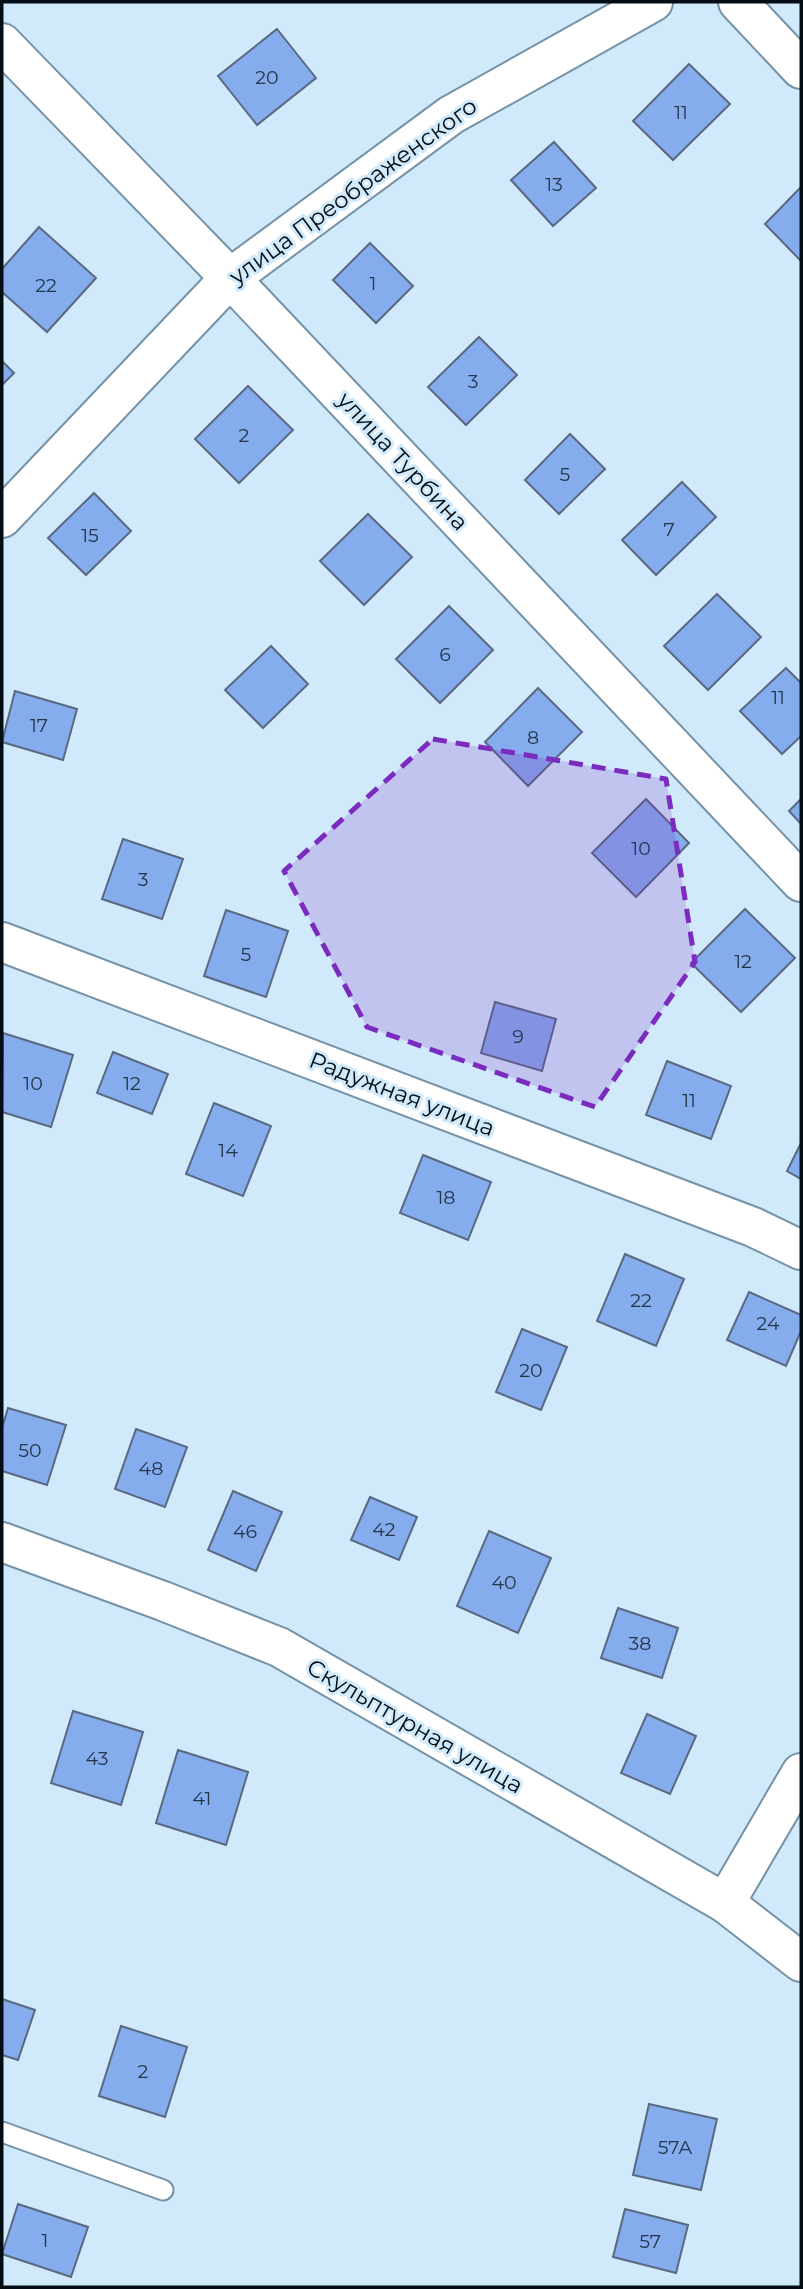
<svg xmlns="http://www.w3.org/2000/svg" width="803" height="2289" font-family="Montserrat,sans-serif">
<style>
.building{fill:#85acec;stroke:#596982;stroke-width:2}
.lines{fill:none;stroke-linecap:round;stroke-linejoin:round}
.service-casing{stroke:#7592a6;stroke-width:23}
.minor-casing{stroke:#7592a6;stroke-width:42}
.service{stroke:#fff;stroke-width:19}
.minor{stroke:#fff;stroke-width:38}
.marked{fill:#7b2cbf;fill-opacity:0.2;stroke:#7b2cbf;stroke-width:5;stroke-dasharray:14 9;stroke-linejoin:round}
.labels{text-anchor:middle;stroke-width:6;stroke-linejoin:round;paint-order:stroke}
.number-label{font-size:19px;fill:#25364b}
.street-label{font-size:23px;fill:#050e15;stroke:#d1eafb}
</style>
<rect width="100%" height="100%" fill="#d1eafb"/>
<g class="building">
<polygon points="277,29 316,78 257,125 218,76"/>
<polygon points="689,64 730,104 673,160 633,121"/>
<polygon points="554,142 596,188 553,226 511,180"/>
<polygon points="801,187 801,261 765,224"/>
<polygon points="39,227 96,278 47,332 2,292 2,269"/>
<polygon points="370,243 413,286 376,323 333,280"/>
<polygon points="479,337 517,375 466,425 428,387"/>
<polygon points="2,361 14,373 2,385"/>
<polygon points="248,386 293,430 239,483 195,439"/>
<polygon points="570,434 605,469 559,514 525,480"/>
<polygon points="682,482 716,517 656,575 622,540"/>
<polygon points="94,493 131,531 86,575 48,538"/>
<polygon points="368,514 412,557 364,605 320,561"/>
<polygon points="717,594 761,637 708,690 664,646"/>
<polygon points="449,606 493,650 440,703 396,659"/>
<polygon points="271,646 308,684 263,728 225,690"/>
<polygon points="786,668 801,683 801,736 782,754 740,711"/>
<polygon points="538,688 582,732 528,786 485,742"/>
<polygon points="15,691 77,709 63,760 2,742"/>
<polygon points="646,799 689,843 636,897 592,853"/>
<polygon points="801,799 801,824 789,811"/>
<polygon points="123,839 183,859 162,919 102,899"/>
<polygon points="745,909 795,958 741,1012 691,963"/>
<polygon points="226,910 288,931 266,997 204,976"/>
<polygon points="495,1002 556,1019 542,1071 481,1053"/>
<polygon points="3,1033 73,1055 51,1127 2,1112"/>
<polygon points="113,1052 168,1074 152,1114 97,1093"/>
<polygon points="667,1061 731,1086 711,1139 646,1115"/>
<polygon points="214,1103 271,1126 243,1196 186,1174"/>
<polygon points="801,1143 801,1179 787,1171"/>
<polygon points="423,1155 491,1182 468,1240 400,1213"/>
<polygon points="625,1254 684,1279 656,1346 597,1321"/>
<polygon points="749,1292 801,1315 801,1331 786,1366 727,1340"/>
<polygon points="522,1329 567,1347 541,1410 496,1392"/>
<polygon points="8,1408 66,1425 47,1485 2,1471 2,1428"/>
<polygon points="136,1429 187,1447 165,1507 115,1489"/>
<polygon points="233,1491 282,1512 256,1571 208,1550"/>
<polygon points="370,1497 417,1517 399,1560 351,1540"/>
<polygon points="489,1531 551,1558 518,1633 457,1606"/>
<polygon points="618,1608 678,1628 662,1678 601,1658"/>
<polygon points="73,1711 143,1732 121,1805 51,1783"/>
<polygon points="647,1714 696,1736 670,1794 621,1773"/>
<polygon points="178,1750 248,1772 226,1845 156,1823"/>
<polygon points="2,1999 35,2010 18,2060 2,2055"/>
<polygon points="121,2026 187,2047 165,2117 99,2096"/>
<polygon points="649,2104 717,2119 701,2190 633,2175"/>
<polygon points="18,2204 88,2227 71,2277 2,2254"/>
<polygon points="625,2209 688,2225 676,2273 613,2257"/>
</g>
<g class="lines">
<g class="service-casing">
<polyline id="service" points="2,2132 163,2190"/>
</g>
<g class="minor-casing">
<g id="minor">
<polyline points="738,2 801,69"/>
<polyline points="2,43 230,278 801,882"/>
<polyline points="2,518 230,278 451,115 653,2"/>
<polyline points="2,942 753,1227 801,1250"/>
<polyline points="2,1542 163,1601 279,1647 725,1903 801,1962"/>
<polyline points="725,1903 801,1773"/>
</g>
</g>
<use href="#service" class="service"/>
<use href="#minor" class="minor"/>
</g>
<path class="marked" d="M433 739 666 779 695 962 595 1107 367 1027 284 871Z"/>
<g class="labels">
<g class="number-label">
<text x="267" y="84">20</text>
<text x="681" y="119">11</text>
<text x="554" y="191">13</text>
<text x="373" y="290">1</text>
<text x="46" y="292">22</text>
<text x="473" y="388">3</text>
<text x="244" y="442">2</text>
<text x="565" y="481">5</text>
<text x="669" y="536">7</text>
<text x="90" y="542">15</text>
<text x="445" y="661">6</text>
<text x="778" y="704">11</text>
<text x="39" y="732">17</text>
<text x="533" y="744">8</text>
<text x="641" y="855">10</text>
<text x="143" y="886">3</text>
<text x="246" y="961">5</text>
<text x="743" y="968">12</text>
<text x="518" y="1043">9</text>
<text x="33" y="1090">10</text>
<text x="132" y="1090">12</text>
<text x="689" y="1107">11</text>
<text x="228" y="1157">14</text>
<text x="446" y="1204">18</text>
<text x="641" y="1307">22</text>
<text x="768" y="1330">24</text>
<text x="531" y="1377">20</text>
<text x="30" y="1457">50</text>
<text x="151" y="1475">48</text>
<text x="384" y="1536">42</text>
<text x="245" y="1538">46</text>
<text x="504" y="1589">40</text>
<text x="640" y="1650">38</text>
<text x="97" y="1765">43</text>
<text x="202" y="1805">41</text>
<text x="143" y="2078">2</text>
<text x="675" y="2154">57А</text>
<text x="45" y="2247">1</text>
<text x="650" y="2248">57</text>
</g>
<g class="street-label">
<text transform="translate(353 191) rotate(-36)" y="8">улица Преображенского</text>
<text transform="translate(403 461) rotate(47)" y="8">улица Турбина</text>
<text transform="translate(402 1094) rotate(21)" y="8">Радужная улица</text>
<text transform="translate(415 1726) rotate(30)" y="8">Скульптурная улица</text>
</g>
</g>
<rect width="803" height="2289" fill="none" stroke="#050e15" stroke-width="7"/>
</svg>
